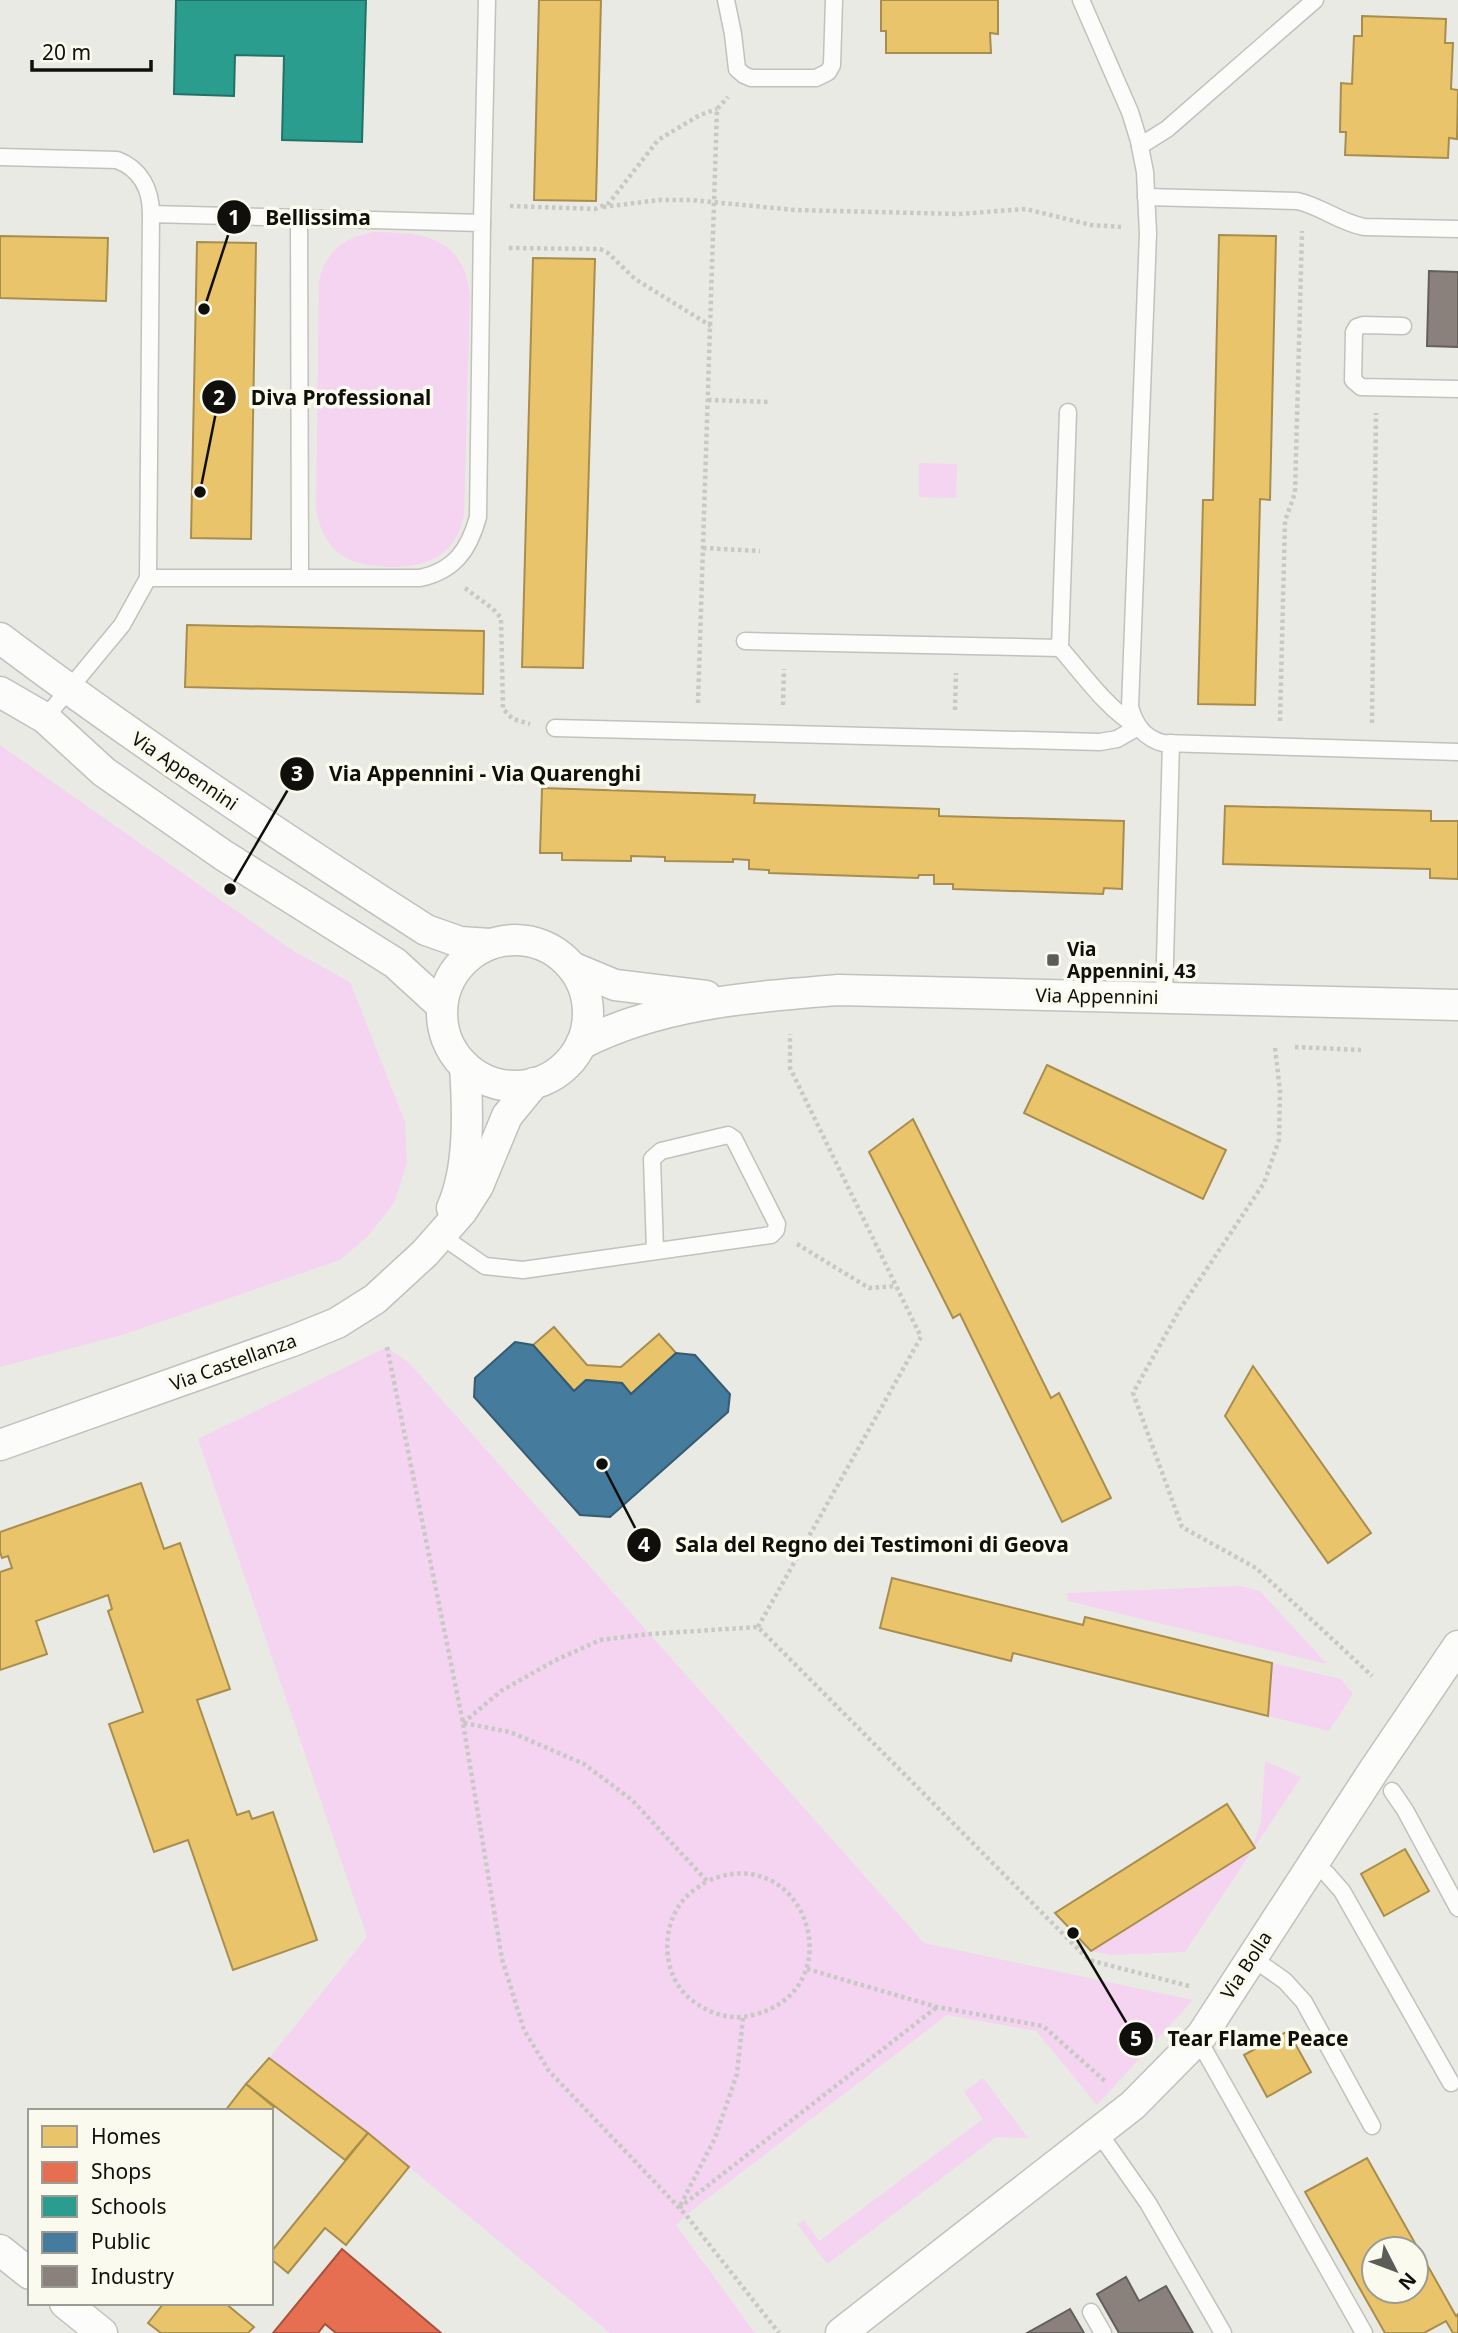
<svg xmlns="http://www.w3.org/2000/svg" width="1458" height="2333" font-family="'Noto Sans',sans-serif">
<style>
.green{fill:#f4d4f0}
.homes{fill:#e9c46a;stroke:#a88e4e;stroke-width:2;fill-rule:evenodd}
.shops{fill:#e76f51;stroke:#a6523c;stroke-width:2}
.schools{fill:#2a9d8f;stroke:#227268;stroke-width:2}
.public{fill:#457b9d;stroke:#355b72;stroke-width:2}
.industry{fill:#8a817c;stroke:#655f5a;stroke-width:2}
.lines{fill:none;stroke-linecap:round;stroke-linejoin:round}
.lane-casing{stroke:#c1c1bd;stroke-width:19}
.street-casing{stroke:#c1c1bd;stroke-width:33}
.path{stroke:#c8c8c5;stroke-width:4.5;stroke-dasharray:3.5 3.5;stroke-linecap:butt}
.lane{stroke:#fcfcfb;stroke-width:16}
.street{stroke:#fcfcfb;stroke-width:30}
.poi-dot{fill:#5c5c58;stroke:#fafaee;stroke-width:2.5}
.labels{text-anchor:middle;stroke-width:7;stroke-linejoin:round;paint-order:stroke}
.street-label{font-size:19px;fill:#100f0c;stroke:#fafaee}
.poi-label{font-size:19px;font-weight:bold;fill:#100f0c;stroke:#fafaee;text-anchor:start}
.leader{fill:none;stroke:#100f0c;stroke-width:2.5}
.callout-dot{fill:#100f0c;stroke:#fafaee;stroke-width:2.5}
.mark-label{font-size:21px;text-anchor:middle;font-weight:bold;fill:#fff}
.callout-label{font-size:21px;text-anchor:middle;font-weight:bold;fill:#100f0c;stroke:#fafaee;stroke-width:7;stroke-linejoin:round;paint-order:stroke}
</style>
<rect width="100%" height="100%" fill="#eaeae4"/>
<g class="green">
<path d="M374 232C424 233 462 235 470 295L464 515C456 554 430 567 392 567 349 566 323 554 316 508L319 281C327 250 343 238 374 232Z"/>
<polygon points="919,463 957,464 956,498 919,497"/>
<polygon points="0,745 295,952 350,982 405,1122 407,1163 394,1203 368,1236 340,1260 122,1335 0,1367"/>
<polygon points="387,1347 410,1364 924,1943 1193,2000 1097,2105 1036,2031 947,2015 686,2215 676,2225 755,2333 610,2333 368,2133 269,2058 367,1937 198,1439"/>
<polygon points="1240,1586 1260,1591 1327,1664 1068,1601 1067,1593"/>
<polygon points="1272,1663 1341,1679 1353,1694 1329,1731 1268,1716"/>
<polygon points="1265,1761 1301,1777 1185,1952 1112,1955 1091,1951 1254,1849 1253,1846 1261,1821"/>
<polygon points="983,2078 1028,2138 996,2137 827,2264 797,2224 804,2220 819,2241 983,2119 964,2092"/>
</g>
<g class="homes">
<polygon points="539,0 601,0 596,201 534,200"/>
<polygon points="881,0 998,0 998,34 990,33 991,53 886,53 886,31 881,31"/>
<polygon points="1362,16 1446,19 1445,43 1453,43 1451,89 1458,90 1457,139 1449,138 1448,158 1345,155 1346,132 1340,132 1341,83 1352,84 1354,36 1362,36"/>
<polygon points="1219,235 1276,236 1270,500 1260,499 1255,705 1198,704 1203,500 1213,500"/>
<polygon points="0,236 108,238 106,301 0,298"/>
<polygon points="197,242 256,243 251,539 191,538"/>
<polygon points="533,258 595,259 583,668 522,667"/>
<polygon points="187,625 484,631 483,694 185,687"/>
<polygon points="542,788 755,795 754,803 939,809 939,816 1124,821 1122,889 1104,888 1103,894 953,889 953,884 934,884 934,875 919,875 918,878 769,873 769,870 749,869 749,860 733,859 733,862 665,861 665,857 631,856 631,861 562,860 562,853 540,853"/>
<polygon points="1225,806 1431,811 1431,821 1458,821 1458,879 1430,878 1430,869 1223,864"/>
<polygon points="1047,1065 1226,1150 1203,1199 1024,1113"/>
<polygon points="913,1119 1051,1398 1059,1393 1111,1498 1062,1522 960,1314 953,1318 869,1152"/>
<polygon points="554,1327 587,1365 621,1367 659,1334 676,1353 631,1394 622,1383 586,1380 574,1391 533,1345"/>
<polygon points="1253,1366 1371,1533 1328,1563 1225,1416"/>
<polygon points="141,1483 164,1549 180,1543 230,1689 197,1700 237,1815 249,1811 252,1819 273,1812 317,1940 233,1970 188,1840 154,1852 109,1724 143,1712 108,1611 112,1609 108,1595 36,1621 47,1654 0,1670 0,1572 12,1568 8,1556 2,1558 0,1552 0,1532"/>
<polygon points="892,1578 1083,1625 1085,1617 1272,1663 1268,1716 1013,1653 1011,1661 880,1628"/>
<polygon points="1227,1804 1255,1848 1091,1951 1055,1913"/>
<polygon points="1405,1849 1429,1891 1384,1916 1361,1874"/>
<polygon points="1288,2031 1311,2072 1267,2097 1244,2055"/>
<polygon points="269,2058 368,2133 345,2160 246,2084"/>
<polygon points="246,2084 274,2107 271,2111 225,2111"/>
<polygon points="368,2133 409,2167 346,2245 325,2228 288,2273 271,2259 271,2252"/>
<path d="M1367 2158 1456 2316 1458 2314V2333H1453L1446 2321 1424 2333H1385L1305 2192ZM1374 2249H1416V2291H1374Z"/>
<polygon points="164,2303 225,2303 254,2327 248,2333 161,2333 148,2323"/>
</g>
<polygon class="shops" points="342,2249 441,2333 336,2333 325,2324 318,2333 273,2333"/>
<polygon class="schools" points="176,0 366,0 362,142 282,140 284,56 235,55 234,96 174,94"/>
<polygon class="public" points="515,1342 533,1345 574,1391 586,1380 622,1383 631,1394 676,1353 695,1355 730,1394 728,1412 610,1517 580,1515 474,1397 475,1378"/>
<g class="industry">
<polygon points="1429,271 1458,272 1458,347 1427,346"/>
<polygon points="1126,2277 1139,2301 1166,2286 1193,2333 1119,2333 1097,2294"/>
<polygon points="1070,2309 1084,2333 1027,2333"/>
</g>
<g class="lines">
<g class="lane-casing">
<g id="lane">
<polyline points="726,0 733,34 737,69 744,75 751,78 816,78 828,72 832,65 834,0"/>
<path d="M1081 0 1130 112 1139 141 1145 172 1148 233 1130 707C1135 725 1144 738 1163 743L1458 752"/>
<polyline points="1140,146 1167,129 1315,0"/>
<path d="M0 157 117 160C141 169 151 190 151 214"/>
<path d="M1146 197 1297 201C1321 206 1339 222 1364 227L1458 229"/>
<polyline points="299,218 300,577"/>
<polyline points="482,223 487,0"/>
<polyline points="1403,326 1363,325 1357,327 1354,332 1353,380 1361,387 1458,389"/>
<polyline points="745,641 1060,648 1068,412"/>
<path d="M45 718 122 625 148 578 151 214 482 223 478 517C469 550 454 571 420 578H148"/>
<path d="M555 728 1100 742 1117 739 1138 727C1107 709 1084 675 1060 648"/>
<polyline points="1164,997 1171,743"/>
<polyline points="440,1235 485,1266 523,1270 771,1235 776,1230 777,1224 734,1139 728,1135 661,1151 652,1159 655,1250"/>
<polyline points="1392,1791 1405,1810 1458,1908"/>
<polyline points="1313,1863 1327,1874 1342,1891 1451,2083"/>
<polyline points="1251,1957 1285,1981 1304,2002 1372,2126"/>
<polyline points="1198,2039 1364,2333"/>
<polyline points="1099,2133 1148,2203 1223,2333"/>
<polyline points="1091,2312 1103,2333"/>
</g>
</g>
<g class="street-casing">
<g id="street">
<path d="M0 638C138 742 281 837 426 930L460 942 490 944"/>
<polyline points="0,692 45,718 104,772 223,855 395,963 442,1006"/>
<circle cx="515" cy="1013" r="73"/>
<polyline points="574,968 615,985 706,996"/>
<path d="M581 1044C661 1003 751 997 839 990L1458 1005"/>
<path d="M452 1208C470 1168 468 1110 465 1067"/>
<polyline points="0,1445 295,1340 337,1323 375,1299 425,1253 462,1211 478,1186 507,1116 534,1083"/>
<polyline points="0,2250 30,2274"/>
<polyline points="65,2303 102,2333"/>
<polyline points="841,2333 1133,2105 1202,2035 1372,1773 1458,1646"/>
</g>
</g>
<g class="path">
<polyline points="510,206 595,209 609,203 658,140 700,115 717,109"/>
<polyline points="603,207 659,200 691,200 795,210 958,214 1026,209 1091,225 1121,227"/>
<polyline points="509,248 600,249 608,253 635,279 711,326"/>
<polyline points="708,400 771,402"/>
<polyline points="703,548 760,551"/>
<polyline points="465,588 493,609 501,618 503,709 513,719 530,724"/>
<polyline points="698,703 717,109 728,97"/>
<polyline points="783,705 784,669"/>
<polyline points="955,710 956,673"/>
<polyline points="1280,721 1285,521 1295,493 1302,231"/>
<polyline points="1372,723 1376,413"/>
<polyline points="1295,1047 1361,1050"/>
<polyline points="1275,1048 1280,1091 1279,1140 1264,1183 1180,1309 1133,1393 1182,1527 1256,1568 1372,1676"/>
<polyline points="797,1244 869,1288 896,1286"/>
<polyline points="387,1347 463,1723 502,1959 524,2030 549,2071 686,2215 779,2333"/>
<polyline points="758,1627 921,1337 790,1068 790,1034"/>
<polyline points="463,1723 501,1691 554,1661 600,1640 650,1634 758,1627 1089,1960 1189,1986"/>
<path d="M464 1723 510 1732 584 1764 632 1800 707 1881C715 1878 724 1875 732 1874 814 1864 846 1992 753 2015 732 2021 710 2014 693 2001 661 1978 659 1925 686 1897 692 1891 700 1886 707 1881"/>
<polyline points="807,1969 937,2007 1043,2026 1106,2082"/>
<polyline points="743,2018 737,2074 715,2138 679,2208 937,2007"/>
</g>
<use href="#lane" class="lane"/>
<use href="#street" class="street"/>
</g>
<rect class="poi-dot" x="1046" y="953" width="14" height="14" rx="3.5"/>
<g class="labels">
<g class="street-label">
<text transform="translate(185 771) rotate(34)" y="7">Via Appennini</text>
<text transform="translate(1097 996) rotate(1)" y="7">Via Appennini</text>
<text transform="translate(233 1362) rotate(-20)" y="7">Via Castellanza</text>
<text transform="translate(1246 1965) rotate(-57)" y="7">Via Bolla</text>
</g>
<g class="poi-label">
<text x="1067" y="956">Via<tspan x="1067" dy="22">Appennini, 43</tspan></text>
</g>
</g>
<path class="leader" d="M204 309L234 217M200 492L219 397M230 889L297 774M602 1464L644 1545M1073 1933L1136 2039"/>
<g class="callout-dot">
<circle cx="204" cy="309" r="7"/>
<circle cx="200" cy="492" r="7"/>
<circle cx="230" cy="889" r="7"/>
<circle cx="602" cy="1464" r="7"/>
<circle cx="1073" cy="1933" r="7"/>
<circle cx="234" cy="217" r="18"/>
<circle cx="219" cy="397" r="18"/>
<circle cx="297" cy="774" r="18"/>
<circle cx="644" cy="1545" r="18"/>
<circle cx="1136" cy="2039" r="18"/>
</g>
<g class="mark-label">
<text x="234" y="225">1</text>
<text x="219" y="405">2</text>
<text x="297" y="781">3</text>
<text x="644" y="1552">4</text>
<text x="1136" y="2046">5</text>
</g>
<g class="callout-label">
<text x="318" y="225">Bellissima</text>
<text x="341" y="405">Diva Professional</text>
<text x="485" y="781">Via Appennini - Via Quarenghi</text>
<text x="872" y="1552">Sala del Regno dei Testimoni di Geova</text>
<text x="1258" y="2046">Tear Flame Peace</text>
</g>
<rect x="28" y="2109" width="245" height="196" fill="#fafaee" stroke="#9c9c94" stroke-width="2"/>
<rect x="42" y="2126" width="35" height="21" fill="#e9c46a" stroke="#9c9c94" stroke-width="2"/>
<text x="91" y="2144" font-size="21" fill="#100f0c">Homes</text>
<rect x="42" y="2162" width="35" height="21" fill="#e76f51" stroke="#9c9c94" stroke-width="2"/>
<text x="91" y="2179" font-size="21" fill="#100f0c">Shops</text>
<rect x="42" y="2196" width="35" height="21" fill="#2a9d8f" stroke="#9c9c94" stroke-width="2"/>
<text x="91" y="2214" font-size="21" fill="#100f0c">Schools</text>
<rect x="42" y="2232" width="35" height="21" fill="#457b9d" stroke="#9c9c94" stroke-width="2"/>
<text x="91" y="2249" font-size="21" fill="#100f0c">Public</text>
<rect x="42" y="2266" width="35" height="21" fill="#8a817c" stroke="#9c9c94" stroke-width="2"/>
<text x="91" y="2284" font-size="21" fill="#100f0c">Industry</text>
<g transform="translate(1395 2270) rotate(132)"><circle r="33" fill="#fafaee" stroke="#9c9c94" stroke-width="2"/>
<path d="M0-5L12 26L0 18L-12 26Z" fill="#5c5c58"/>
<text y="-10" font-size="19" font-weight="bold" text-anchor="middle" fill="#100f0c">N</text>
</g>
<path d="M32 60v10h119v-10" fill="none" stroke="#100f0c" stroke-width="3.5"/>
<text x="42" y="60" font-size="21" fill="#100f0c" stroke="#fafaee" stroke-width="5" paint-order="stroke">20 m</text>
</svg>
